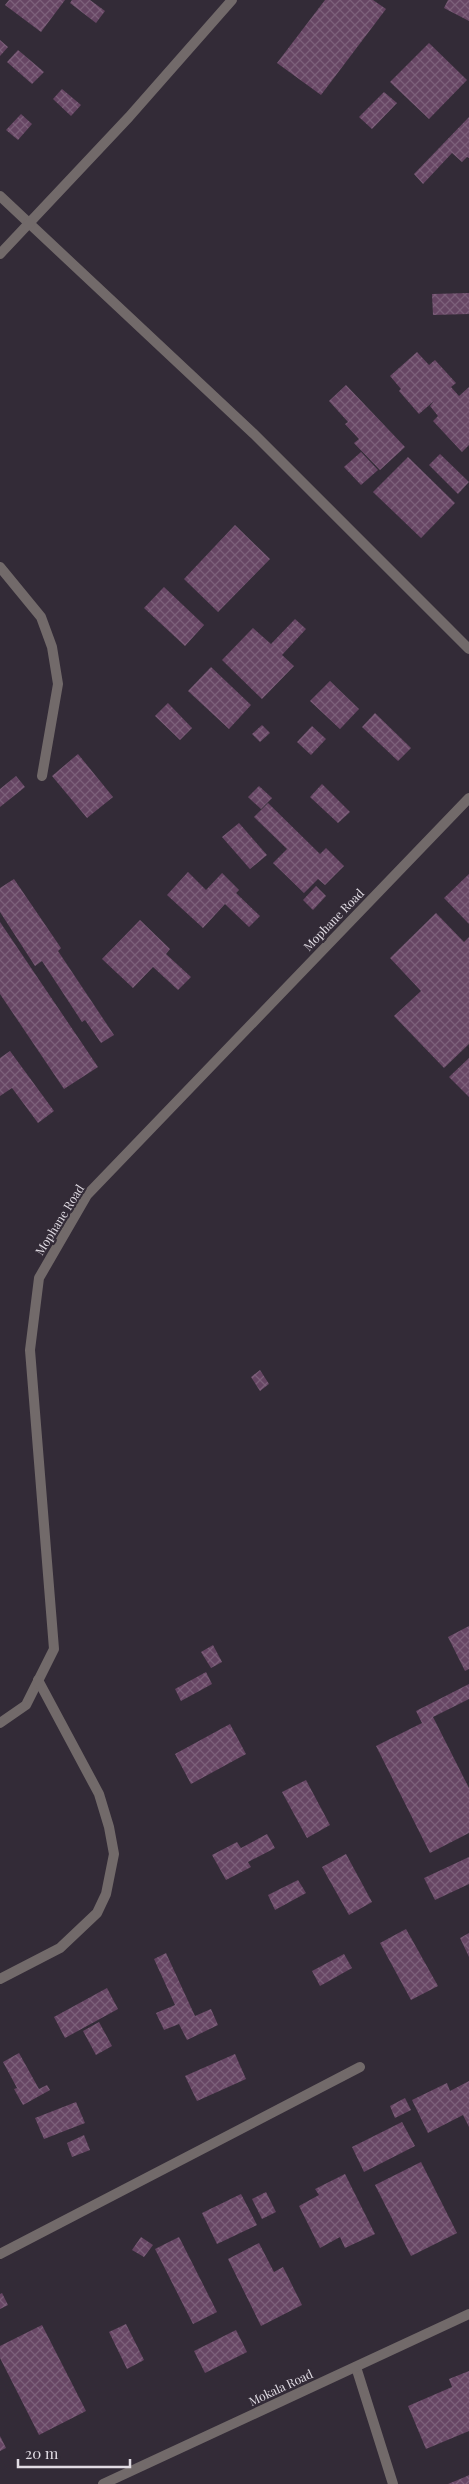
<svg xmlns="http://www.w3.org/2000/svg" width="469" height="2484" font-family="'Playfair Display',serif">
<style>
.building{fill:url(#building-cross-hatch)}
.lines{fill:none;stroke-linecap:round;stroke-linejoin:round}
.lane{stroke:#726a6a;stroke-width:10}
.street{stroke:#726a6a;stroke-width:10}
.labels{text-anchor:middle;stroke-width:4.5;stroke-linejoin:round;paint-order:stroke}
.street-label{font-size:12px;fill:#e1dce4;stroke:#332b37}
</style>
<defs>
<pattern id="building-cross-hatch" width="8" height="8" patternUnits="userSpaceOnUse" patternTransform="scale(1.25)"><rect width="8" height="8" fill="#674664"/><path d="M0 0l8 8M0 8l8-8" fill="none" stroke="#7c607a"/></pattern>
</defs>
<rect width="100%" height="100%" fill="#332b37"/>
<g class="building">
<polygon points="9,0 65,0 41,32 5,5"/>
<polygon points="72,0 90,0 105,11 96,23 70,3"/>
<polygon points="325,0 373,0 386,9 321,95 277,63"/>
<polygon points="448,0 469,0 469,21 444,8"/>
<polygon points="0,40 8,47 0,56"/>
<polygon points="429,43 467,80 429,119 390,82"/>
<polygon points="18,50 44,72 32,84 7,62"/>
<polygon points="62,89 81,105 71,116 53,99"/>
<polygon points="384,92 397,103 372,129 359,117"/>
<polygon points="21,114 32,124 18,140 6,130"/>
<polygon points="469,117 469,158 467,157 462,162 452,153 423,184 414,174"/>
<polygon points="469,293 469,314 433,315 432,294"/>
<polygon points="417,352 429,365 435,360 456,383 451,387 459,396 469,387 469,445 462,452 433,421 438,416 430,406 434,401 419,414 399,391 401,389 390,376"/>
<polygon points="346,385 405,447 380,470 354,443 359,439 345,424 348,422 329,401"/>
<polygon points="361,452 378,470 361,485 344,467"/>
<polygon points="440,454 469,482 458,494 429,465"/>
<polygon points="408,457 455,503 421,538 373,492"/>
<polygon points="235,525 270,559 218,612 184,579"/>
<polygon points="164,587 204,625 185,646 144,608"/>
<polygon points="295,619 306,629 282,655 294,666 262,699 222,660 253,628 271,644"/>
<polygon points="211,667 251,705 229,729 188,691"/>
<polygon points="330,681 359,709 340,729 310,701"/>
<polygon points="168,703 192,728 180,740 155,716"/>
<polygon points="375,713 411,748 398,761 362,727"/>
<polygon points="262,725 270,733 260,742 252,734"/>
<polygon points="312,726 326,739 311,755 297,742"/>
<polygon points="78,754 113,797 87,818 52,776"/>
<polygon points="16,776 25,787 0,807 0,789"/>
<polygon points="322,784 350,812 338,823 310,797"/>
<polygon points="259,786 272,798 261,809 248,797"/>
<polygon points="268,803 320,854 326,848 344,866 325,885 318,879 304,893 273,863 287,849 254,817"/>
<polygon points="239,823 267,855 250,869 222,837"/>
<polygon points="188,872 206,890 222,873 239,890 236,893 260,916 249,927 225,904 203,928 167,895"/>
<polygon points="469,874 469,924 444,898"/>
<polygon points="14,879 61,948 58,951 114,1035 101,1043 85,1020 82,1022 42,961 35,966 0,912 0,888"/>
<polygon points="316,886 326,896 313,910 303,900"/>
<polygon points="436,913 464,942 469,937 469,1044 444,1068 394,1016 421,991 390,958"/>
<polygon points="140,920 170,949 166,954 191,977 178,990 153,967 133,988 102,959"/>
<polygon points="0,922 98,1067 64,1089 0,994"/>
<polygon points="10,1051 54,1111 38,1123 12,1088 0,1096 0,1058"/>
<polygon points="469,1058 469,1097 449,1077"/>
<polygon points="260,1370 269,1384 260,1391 251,1377"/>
<polygon points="469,1626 469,1669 465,1671 448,1637"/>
<polygon points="213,1645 222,1662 211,1668 201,1652"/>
<polygon points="206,1672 212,1684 181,1701 175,1689"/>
<polygon points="469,1684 469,1699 433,1717 469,1788 469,1833 430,1853 376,1746 422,1723 416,1711"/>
<polygon points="230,1724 246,1754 191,1784 175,1754"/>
<polygon points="306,1780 330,1825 307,1838 282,1792"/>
<polygon points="267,1834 275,1848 248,1862 251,1867 226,1880 212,1855 237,1842 241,1848"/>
<polygon points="346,1854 372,1902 349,1915 322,1867"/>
<polygon points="469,1857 469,1884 435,1900 424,1878"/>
<polygon points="298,1880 306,1893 275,1910 268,1895"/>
<polygon points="406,1929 438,1986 411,2000 380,1943"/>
<polygon points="469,1933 469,1957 460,1938"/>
<polygon points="166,1953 195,2016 211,2009 218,2025 187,2040 179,2024 164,2030 156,2013 175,2005 154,1959"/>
<polygon points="344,1954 352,1968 320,1986 312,1971"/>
<polygon points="107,1988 118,2009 65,2038 54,2017"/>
<polygon points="99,2022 112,2046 96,2055 83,2031"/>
<polygon points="19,2053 39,2089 47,2085 50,2090 23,2105 14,2089 17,2088 3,2062"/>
<polygon points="235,2054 246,2079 197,2101 185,2076"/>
<polygon points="469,2081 469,2127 463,2115 428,2133 412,2100 447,2083 450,2091"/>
<polygon points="405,2098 411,2110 395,2118 390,2106"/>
<polygon points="76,2102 85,2123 44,2139 35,2118"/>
<polygon points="402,2122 415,2146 364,2172 352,2147"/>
<polygon points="84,2135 90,2150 72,2157 67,2143"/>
<polygon points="421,2162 457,2233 411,2256 375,2185"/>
<polygon points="345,2174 375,2234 345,2248 340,2237 320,2248 299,2206 319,2195 315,2189"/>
<polygon points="266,2192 276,2212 262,2219 252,2199"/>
<polygon points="241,2194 257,2225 217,2244 202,2213"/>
<polygon points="141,2237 153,2245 144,2257 132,2250"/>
<polygon points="179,2237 217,2312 193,2324 155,2249"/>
<polygon points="259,2243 274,2272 283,2267 302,2305 261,2326 228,2259"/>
<polygon points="2,2293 8,2305 0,2309 0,2294"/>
<polygon points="126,2324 144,2360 127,2369 109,2332"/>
<polygon points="42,2325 86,2411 39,2435 0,2358 0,2346"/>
<polygon points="236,2330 247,2352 205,2373 194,2351"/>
<polygon points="469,2371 469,2431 426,2449 408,2406 452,2387 449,2379"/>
<polygon points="0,2436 6,2448 0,2451"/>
<polygon points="469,2475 469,2484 448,2484 465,2477"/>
</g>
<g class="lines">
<polyline class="lane" points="0,567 41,617 52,647 58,684 42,776"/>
<g class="street">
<polyline points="0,196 254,434 469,649"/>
<polyline points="0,254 129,117 232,0"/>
<polyline points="0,1723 26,1705 54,1649 30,1350 39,1278 87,1195 469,798"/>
<polyline points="0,1979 60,1948 97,1913 106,1894 114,1854 109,1827 99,1794 38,1680"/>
<polyline points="0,2254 360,2067"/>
<polyline points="356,2367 393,2484"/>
<polyline points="103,2484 469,2314"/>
</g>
</g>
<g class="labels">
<g class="street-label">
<text transform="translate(334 920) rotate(-46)" y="4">Mophane Road</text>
<text transform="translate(60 1220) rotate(-58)" y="4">Mophane Road</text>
<text transform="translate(281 2388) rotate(-25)" y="4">Mokala Road</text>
</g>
</g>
<path d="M18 2459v8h112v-8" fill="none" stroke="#e1dce4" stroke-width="2.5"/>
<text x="25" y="2459" font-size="15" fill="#e1dce4" stroke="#332b37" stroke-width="4" paint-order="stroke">20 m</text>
</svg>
